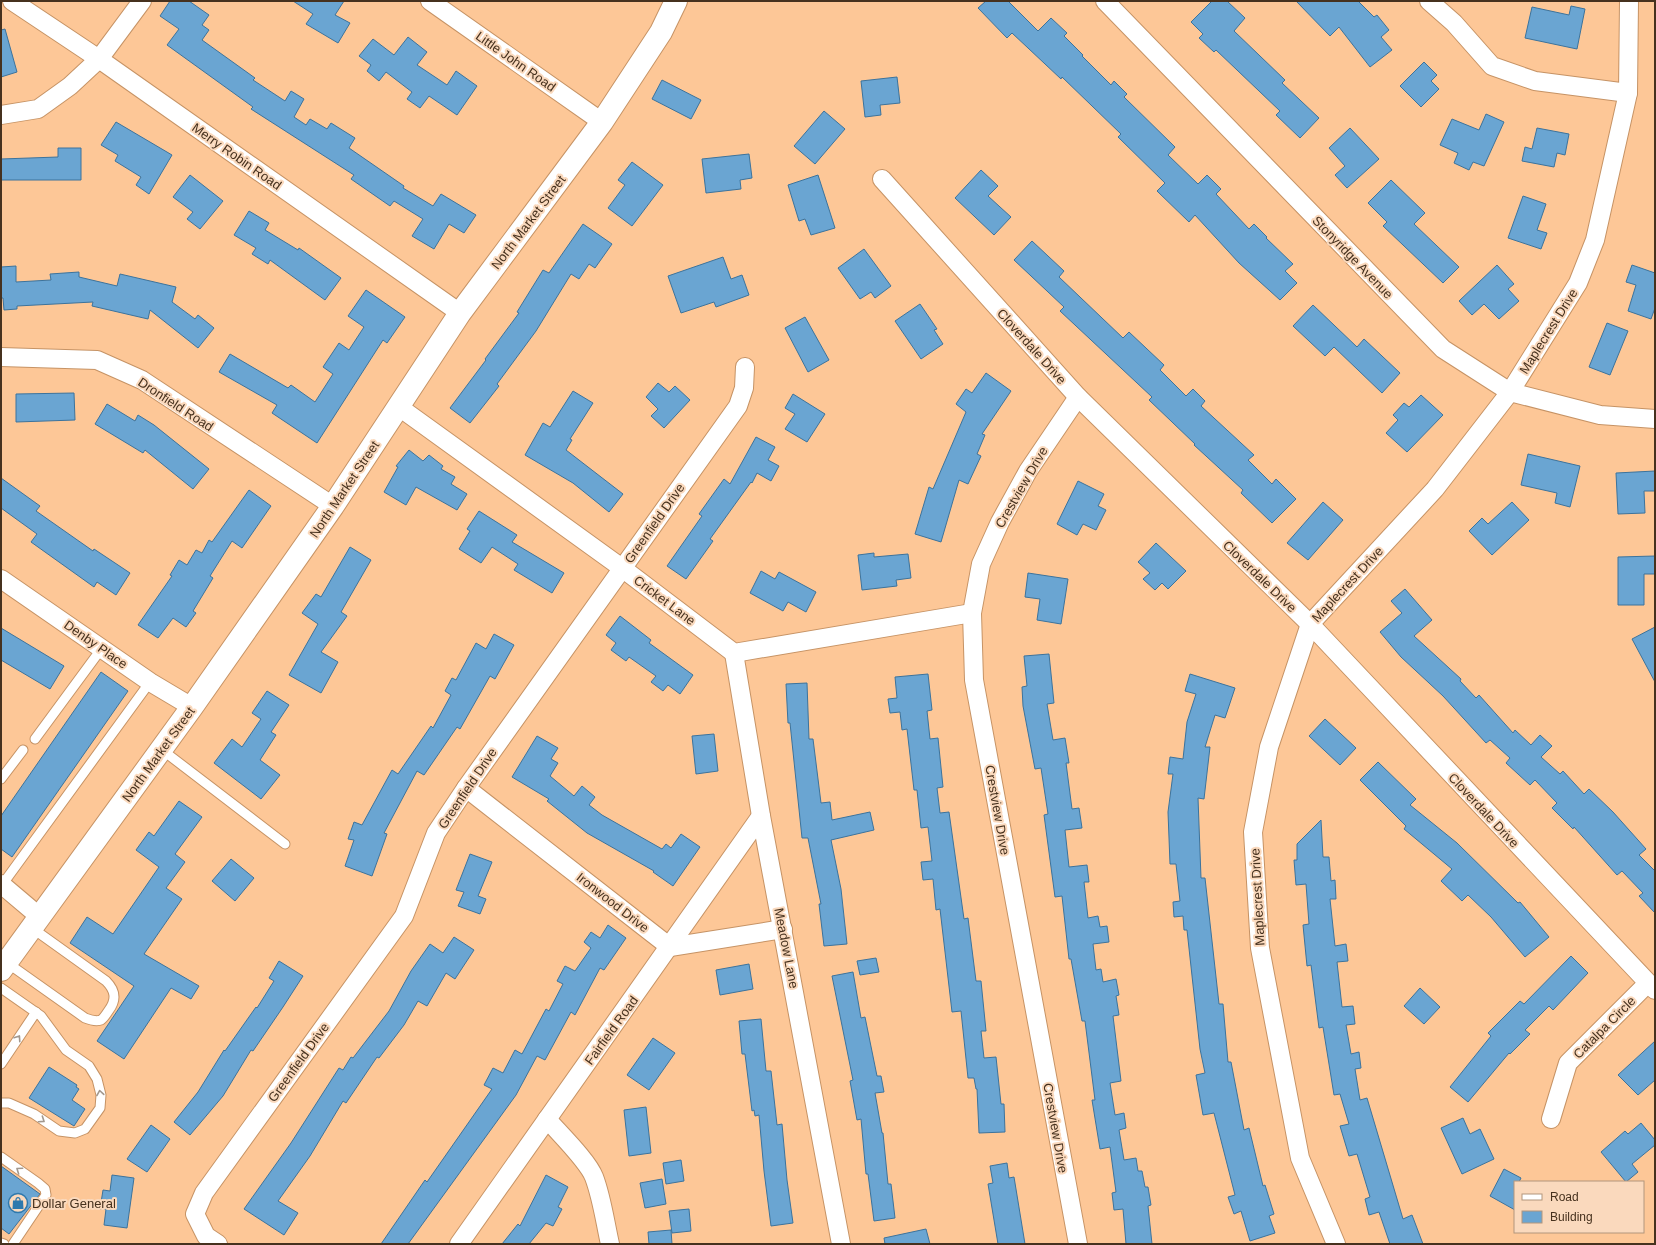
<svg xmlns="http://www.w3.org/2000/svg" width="1656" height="1245" font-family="Helvetica,sans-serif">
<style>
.building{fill:#6aa5d2;stroke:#3c739c}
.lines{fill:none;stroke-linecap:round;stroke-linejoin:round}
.service-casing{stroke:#c69365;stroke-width:11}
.minor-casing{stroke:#c69365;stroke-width:20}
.tertiary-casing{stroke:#c69365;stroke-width:24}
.service{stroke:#fff;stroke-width:9}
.minor{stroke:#fff;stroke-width:18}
.tertiary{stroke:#fff;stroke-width:22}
.oneway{stroke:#a2988e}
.labels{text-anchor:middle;stroke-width:4;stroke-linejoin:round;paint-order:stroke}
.street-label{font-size:13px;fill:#46311e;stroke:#fad9bd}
.poi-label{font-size:13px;fill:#46311e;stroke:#fad9bd;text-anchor:start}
</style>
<rect width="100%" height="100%" fill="#fdc797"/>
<g class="building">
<polygon points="170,1 189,1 209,15 202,25 209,30 202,40 255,78 253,80 285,101 291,91 304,99 294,117 306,125 310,119 327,129 331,123 355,138 349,148 404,186 403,188 433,206 441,194 476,215 464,233 449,224 434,249 412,236 423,219 394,201 390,206 351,179 354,175 251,109 253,107 167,45 179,29 160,16"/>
<polygon points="293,1 344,1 335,15 350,23 338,43 306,24 313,14"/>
<polygon points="986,1 1008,1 1038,31 1051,18 1067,33 1064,36 1083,55 1082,56 1111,85 1114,81 1127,94 1124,97 1175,147 1168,155 1198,184 1207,175 1221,189 1216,194 1249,229 1254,224 1267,237 1266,238 1293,264 1285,271 1297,283 1280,300 1239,263 1195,215 1189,222 1157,191 1165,183 1118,137 1121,134 1062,77 1061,79 1012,33 1007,38 978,8"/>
<polygon points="1212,1 1227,1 1245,18 1234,31 1285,80 1282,83 1319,118 1300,138 1276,115 1280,111 1216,50 1214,52 1199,38 1203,34 1191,22"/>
<polygon points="1296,1 1358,1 1374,17 1377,15 1389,30 1381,37 1392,50 1370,67 1339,27 1330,36"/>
<polygon points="1571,6 1585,9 1577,49 1525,38 1532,7 1569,15"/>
<polygon points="5,29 17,72 1,77 1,30"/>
<polygon points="408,37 427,52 417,65 447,85 456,71 477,86 457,115 429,96 420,108 407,99 412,92 386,72 379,81 367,71 371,65 359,56 373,39 394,55"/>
<polygon points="1424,62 1437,75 1431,81 1439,89 1421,107 1400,86"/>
<polygon points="897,77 900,103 880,105 881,115 865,117 861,81"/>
<polygon points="662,80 701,100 691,119 652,99"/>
<polygon points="824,111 845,129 815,164 794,146"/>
<polygon points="1486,114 1504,122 1484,166 1473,162 1469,170 1454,163 1458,153 1440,145 1452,119 1479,130"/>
<polygon points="116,122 172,155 149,194 136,185 141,177 115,161 118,155 101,145"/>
<polygon points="1350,128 1379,159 1347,188 1335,175 1345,166 1329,148"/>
<polygon points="1537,128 1569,134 1565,155 1557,153 1554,167 1522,161 1525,147 1532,149"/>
<polygon points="58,148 81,148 81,180 1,180 1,159 58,157"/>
<polygon points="749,154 752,178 740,180 741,189 706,193 702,159"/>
<polygon points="632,162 663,185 632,226 608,208 625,185 618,180"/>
<polygon points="981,170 998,186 988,196 1011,217 994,235 955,198"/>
<polygon points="190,175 223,201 200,229 187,219 193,212 173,197"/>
<polygon points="818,175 835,228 811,235 805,219 799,221 788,185"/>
<polygon points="1391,180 1425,213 1414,224 1459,267 1443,283 1383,226 1387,222 1368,203"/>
<polygon points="1523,196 1546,204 1537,230 1547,233 1541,249 1508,238"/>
<polygon points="249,211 269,223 265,230 298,250 299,248 341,278 325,300 270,260 268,264 252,254 256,248 234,235"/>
<polygon points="583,224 612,244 595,268 589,264 579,279 571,274 536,331 497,384 499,386 470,423 450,408 486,360 485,359 519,313 517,312 543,270 549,273"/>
<polygon points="1032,241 1064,271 1059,277 1123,338 1129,332 1164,365 1160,370 1186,396 1193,389 1205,401 1201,406 1254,455 1248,460 1272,484 1276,479 1296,499 1272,523 1241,493 1243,490 1194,445 1195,444 1149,400 1152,397 1060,311 1064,307 1014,260"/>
<polygon points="864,249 891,286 875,298 871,292 860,299 838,268"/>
<polygon points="723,257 731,279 742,275 749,295 716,307 714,302 681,313 668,276"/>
<polygon points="1497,265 1514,284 1508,289 1519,301 1499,319 1484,304 1472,315 1459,301"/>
<polygon points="1632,265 1655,273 1655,308 1651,319 1628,311 1636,285 1626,282"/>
<polygon points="16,266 16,282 51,280 50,274 79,272 79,277 117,286 120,274 176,287 172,302 195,319 198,315 214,328 198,348 150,310 148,319 92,306 93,302 17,306 17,309 4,310 3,298 1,298 1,267"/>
<polygon points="366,290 405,317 387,343 383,340 317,443 272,413 277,405 219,372 230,354 288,388 291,385 315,402 333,374 323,367 339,343 349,350 364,327 348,316"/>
<polygon points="920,304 937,329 934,330 943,344 921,359 895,321"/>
<polygon points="1313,305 1357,347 1364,339 1400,373 1382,393 1334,347 1325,356 1293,326"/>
<polygon points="805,317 829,360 808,372 785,328"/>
<polygon points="1607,323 1628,331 1610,375 1589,367"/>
<polygon points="986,373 1011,391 982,434 985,435 977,454 981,456 968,484 959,480 941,542 915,534 929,487 933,489 966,412 956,404 966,389 972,393"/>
<polygon points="658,383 669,392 675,386 690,400 664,428 651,416 658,409 646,397"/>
<polygon points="573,391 593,403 570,439 572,440 566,450 623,494 609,512 573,483 525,455 543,423 550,427"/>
<polygon points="74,393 75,420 16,422 16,394"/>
<polygon points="793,394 825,414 807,442 785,429 795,414 785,408"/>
<polygon points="1421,395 1443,415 1407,452 1386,433 1398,420 1393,415 1404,403 1409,407"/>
<polygon points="107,404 135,421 138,415 154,425 209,469 193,489 145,450 143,453 95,424"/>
<polygon points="756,437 775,447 768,460 779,466 771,481 757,473 752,483 751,482 710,539 713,541 686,579 667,566 702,516 699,514 724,479 730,484"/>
<polygon points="409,450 423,461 429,455 443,466 441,469 455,477 451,484 467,494 457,510 416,487 406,505 384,492 398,467 396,466"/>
<polygon points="1528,454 1580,466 1570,507 1555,503 1557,493 1521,485"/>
<polygon points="1655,471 1655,491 1644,491 1645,513 1618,514 1616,473"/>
<polygon points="1,478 40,506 36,511 93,551 94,549 130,573 116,595 97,582 94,587 31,542 37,534 1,508"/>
<polygon points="1078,481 1104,494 1098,506 1106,510 1096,530 1083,524 1077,535 1057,524"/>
<polygon points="249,490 271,506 242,548 232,541 210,576 213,578 193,611 196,613 186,627 173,618 158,638 138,625 172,576 170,575 179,560 187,565 196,550 202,553 209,540 212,542"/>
<polygon points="1323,502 1343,520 1308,560 1287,543"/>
<polygon points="1512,502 1529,520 1492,555 1469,531 1482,518 1488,524"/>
<polygon points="479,511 517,535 512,542 564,573 552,593 514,570 518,564 492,547 481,563 459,549 470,531 467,529"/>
<polygon points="1156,543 1186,571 1168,589 1162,583 1155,590 1143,579 1150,573 1138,562"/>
<polygon points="350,547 371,560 341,612 347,616 321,652 338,662 321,693 289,675 318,624 302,613 316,594 321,597"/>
<polygon points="874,553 874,557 908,554 911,578 896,580 897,586 862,590 858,555"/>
<polygon points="1655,556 1655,574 1644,574 1644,605 1618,605 1618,557"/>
<polygon points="761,571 775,579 779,572 816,592 806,612 788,602 783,611 750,593"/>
<polygon points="1028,573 1068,579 1061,624 1037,620 1040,599 1025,597"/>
<polygon points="1405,589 1432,620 1414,636 1461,679 1460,681 1476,698 1479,695 1513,733 1515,730 1531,745 1540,735 1552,746 1541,757 1560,774 1563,771 1584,794 1589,789 1613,812 1646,849 1639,855 1655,871 1655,913 1639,896 1643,893 1622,871 1617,875 1574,827 1573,829 1552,808 1557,803 1535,780 1530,785 1506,763 1510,758 1490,740 1486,743 1443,696 1401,657 1380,632 1402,613 1391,601"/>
<polygon points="620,616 651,640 649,643 693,675 680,694 668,685 663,691 651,682 656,676 629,657 626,661 611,650 616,643 606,635"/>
<polygon points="1655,627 1655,682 1632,639"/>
<polygon points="1,628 64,666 50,689 1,660"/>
<polygon points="494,634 514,645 495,679 490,676 460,729 457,727 424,775 417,771 384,833 387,834 372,876 345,866 354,840 348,839 354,822 362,825 392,770 398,774 431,726 433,728 451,695 445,691 452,678 456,680 476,643 486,649"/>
<polygon points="1049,654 1054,703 1047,704 1053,740 1065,738 1069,763 1066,763 1072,809 1079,808 1082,828 1065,830 1069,867 1087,865 1089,882 1084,882 1088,918 1098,916 1100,927 1107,926 1109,942 1093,944 1096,970 1101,969 1103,982 1116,979 1119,995 1116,996 1119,1015 1113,1016 1121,1081 1110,1083 1115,1115 1124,1113 1126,1128 1119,1130 1124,1160 1136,1158 1138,1171 1142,1171 1145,1187 1148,1187 1151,1205 1148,1206 1152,1244 1126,1244 1123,1209 1114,1210 1112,1193 1116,1192 1110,1147 1100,1149 1092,1100 1095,1100 1085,1021 1082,1021 1071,959 1069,959 1062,896 1055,897 1044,815 1048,814 1041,768 1035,769 1023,706 1022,687 1027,686 1024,656"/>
<polygon points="101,672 128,691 12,857 1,849 1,816"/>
<polygon points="928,674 932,710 927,711 930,739 938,738 943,787 937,788 940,813 949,812 964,919 968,918 976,981 981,981 986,1031 981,1031 984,1058 996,1057 1001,1104 1004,1104 1005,1132 979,1133 977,1089 976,1089 974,1078 968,1078 961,1011 952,1012 940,909 936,910 933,879 923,880 921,862 932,861 928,827 921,828 917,790 914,790 907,729 902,730 900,712 890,713 888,699 897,698 895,677"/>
<polygon points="1190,674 1235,688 1225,718 1215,715 1205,747 1210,747 1204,799 1198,798 1201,878 1205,878 1219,1004 1223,1004 1228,1062 1231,1062 1244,1130 1249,1128 1263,1186 1265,1185 1274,1214 1269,1216 1275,1233 1250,1241 1241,1211 1234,1214 1228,1197 1235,1195 1214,1113 1203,1115 1196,1075 1205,1073 1200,1049 1187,930 1184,930 1183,916 1174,917 1173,902 1180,901 1176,864 1170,864 1168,812 1173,774 1168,774 1170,757 1183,759 1187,722 1196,694 1185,691"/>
<polygon points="807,683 809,739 813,739 821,803 830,802 832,820 870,812 874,830 831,840 841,889 847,944 824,946 819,904 821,904 808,838 802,838 790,723 788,723 786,684"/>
<polygon points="267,691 289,705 271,732 276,735 260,760 280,775 261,799 214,763 232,739 242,747 261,719 252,713"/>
<polygon points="1325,719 1356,748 1340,765 1309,736"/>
<polygon points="714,734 718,771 696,774 692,736"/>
<polygon points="537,736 558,748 551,759 558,763 550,776 574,796 582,786 595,797 589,805 602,815 662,849 666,844 671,848 681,834 700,847 673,886 653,872 654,871 587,833 547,801 549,799 512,777"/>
<polygon points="1378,762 1416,799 1410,805 1457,843 1518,903 1520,902 1549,937 1525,957 1491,917 1468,895 1462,901 1441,881 1452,869 1404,829 1406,826 1360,780"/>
<polygon points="179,801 202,817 175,854 185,862 166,888 182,899 144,954 199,986 191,999 171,988 124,1059 97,1041 134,986 70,943 87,917 113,934 159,867 136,850 149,832 154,836"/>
<polygon points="1321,820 1323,857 1329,857 1331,881 1335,880 1336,899 1330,899 1335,946 1346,944 1348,961 1337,962 1342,1007 1353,1006 1355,1024 1346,1025 1351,1054 1359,1052 1361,1068 1355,1069 1360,1100 1367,1098 1403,1219 1412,1215 1423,1244 1390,1244 1379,1212 1369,1215 1365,1199 1370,1197 1357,1154 1349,1156 1340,1126 1349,1124 1340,1094 1334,1095 1323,1027 1319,1028 1311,965 1307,966 1303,925 1309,924 1306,884 1296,885 1294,860 1297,860 1297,844"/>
<polygon points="470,854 492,862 478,896 486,899 480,914 458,906 464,892 456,890"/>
<polygon points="231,859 254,878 235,901 212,881"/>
<polygon points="608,925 626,938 604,970 600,968 575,1015 571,1012 545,1060 537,1056 516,1095 408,1244 381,1244 425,1180 427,1182 492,1089 484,1085 493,1068 503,1073 515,1050 522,1054 546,1009 549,1011 563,984 557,981 565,966 575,971 591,948 584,942 591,932 600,938"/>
<polygon points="454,937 474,950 455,979 446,973 427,1006 418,1001 404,1025 379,1058 377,1057 346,1103 343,1101 310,1156 278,1201 298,1213 284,1235 244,1209 291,1143 339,1068 343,1070 351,1057 353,1058 389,1011 411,971 430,944 443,953"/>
<polygon points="1571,956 1588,973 1553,1010 1549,1006 1525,1030 1530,1034 1510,1054 1509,1053 1468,1102 1450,1087 1491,1036 1488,1033 1520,1001 1524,1004"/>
<polygon points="876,958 879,972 860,975 857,961"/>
<polygon points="279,961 303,976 283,1007 253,1051 251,1050 223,1096 190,1135 174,1122 198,1092 224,1050 225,1051 256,1007 257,1008 274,981 269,978"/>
<polygon points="749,964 753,989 720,995 716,970"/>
<polygon points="853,972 861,1018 865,1017 877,1076 881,1076 884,1092 875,1093 882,1133 883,1133 888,1184 891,1184 895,1218 874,1221 868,1174 866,1174 861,1119 857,1120 850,1081 853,1080 832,976"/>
<polygon points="1420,988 1440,1007 1424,1024 1404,1006"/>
<polygon points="761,1019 766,1071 771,1071 777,1125 782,1124 787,1180 793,1223 771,1226 764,1171 759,1115 755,1116 754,1110 752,1111 745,1054 742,1054 739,1021"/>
<polygon points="653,1038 675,1053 649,1090 627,1075"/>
<polygon points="1655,1041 1655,1080 1638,1095 1618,1075"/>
<polygon points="49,1067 77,1085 76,1087 79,1089 72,1100 85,1109 74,1126 29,1098"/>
<polygon points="646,1107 651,1153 629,1156 624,1110"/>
<polygon points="1463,1118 1470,1134 1480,1129 1494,1159 1462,1174 1441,1128"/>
<polygon points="1641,1123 1655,1140 1655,1145 1632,1164 1638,1172 1626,1182 1601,1152 1625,1131 1628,1134"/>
<polygon points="151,1125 170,1139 147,1172 127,1159"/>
<polygon points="681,1160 684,1181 666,1184 663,1163"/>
<polygon points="1007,1163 1009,1178 1014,1177 1025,1244 998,1244 988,1184 993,1183 990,1166"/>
<polygon points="1,1166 40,1194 9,1234 1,1228"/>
<polygon points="1504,1169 1521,1178 1519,1182 1515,1182 1515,1210 1490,1196"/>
<polygon points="112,1175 134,1178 127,1228 104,1225 106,1209 100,1209 103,1190 110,1191"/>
<polygon points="546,1175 568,1187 558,1207 562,1209 553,1226 546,1223 529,1244 502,1244 518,1224 520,1226"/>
<polygon points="662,1179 666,1204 645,1208 640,1183"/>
<polygon points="689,1209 691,1231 672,1233 669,1211"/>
<polygon points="926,1229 930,1244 885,1244 884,1238"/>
<polygon points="671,1230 672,1244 649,1244 648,1232"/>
</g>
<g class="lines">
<g class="service-casing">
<g id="service">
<polyline points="35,739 102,648"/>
<polyline points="161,749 285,844"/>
<polyline points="1,779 23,750"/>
<polyline points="2,885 150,682"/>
<path d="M6 962 85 1018C90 1020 96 1022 101 1020 104 1018 107 1013 109 1010 117 999 115 990 106 981L32 928"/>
<polyline points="1,988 41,1016 66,1050 89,1066 97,1079 101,1095 100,1108 85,1129 75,1133 59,1131 34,1114 9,1103 1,1103"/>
<polyline points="1,1064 36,1012"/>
<polyline points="1,1157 38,1183 45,1189 46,1195 13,1244"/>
<polyline points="1,1243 4,1244"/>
</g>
</g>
<g class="minor-casing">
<g id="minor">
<polyline points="12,1 99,59 460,313"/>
<polyline points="430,1 602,122"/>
<polyline points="1105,1 1443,349 1510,392 1600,415 1655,419"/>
<polyline points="1429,1 1454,23 1492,66 1535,81 1628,93"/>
<polyline points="1,115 38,109 70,86 99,59 142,1"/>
<polyline points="882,179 1078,397 1310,624 1655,990"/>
<polyline points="1,357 97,360 142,380 333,506"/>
<polyline points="1078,397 1028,471 1000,522 981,564 972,613 974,680 1078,1244"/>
<polyline points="399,407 622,568 734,653 972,613"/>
<polyline points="1,579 150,682 192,707"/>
<polyline points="734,653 761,816 841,1244"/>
<polyline points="466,788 670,947 783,929"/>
<polyline points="1,884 40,917"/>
<path d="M547 1119C559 1133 588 1161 594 1177 602 1198 605 1222 610 1244"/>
<polyline points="1551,1119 1568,1063 1648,983"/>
<polyline points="218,1244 206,1236 195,1214 204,1193 404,916 436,833 466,788 738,406 744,388 745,367"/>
<polyline points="459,1244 761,816"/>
<polyline points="1336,1244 1300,1158 1260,948 1253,832 1269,747 1310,624 1435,489 1510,392 1578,283 1595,240 1628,93 1629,1"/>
</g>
</g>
<g class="tertiary-casing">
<polyline id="tertiary" points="1,970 192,707 333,506 460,313 602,122 661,32 676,1"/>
</g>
<use href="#service" class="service"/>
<use href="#minor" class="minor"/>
<use href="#tertiary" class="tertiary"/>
</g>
<defs><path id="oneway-chevron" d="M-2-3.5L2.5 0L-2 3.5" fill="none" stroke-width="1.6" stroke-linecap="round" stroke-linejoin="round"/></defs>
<g class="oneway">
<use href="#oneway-chevron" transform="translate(18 1038) rotate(-56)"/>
<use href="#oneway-chevron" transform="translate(100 1093) rotate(-99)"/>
<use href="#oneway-chevron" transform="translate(42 1120) rotate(34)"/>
<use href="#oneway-chevron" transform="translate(19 1170) rotate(-145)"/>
</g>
<defs>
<g id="shop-ring" transform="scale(1)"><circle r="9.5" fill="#fad9bd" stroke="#2f79ad" stroke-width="1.5"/><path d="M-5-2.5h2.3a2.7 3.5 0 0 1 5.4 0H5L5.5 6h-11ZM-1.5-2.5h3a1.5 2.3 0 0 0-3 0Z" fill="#2f79ad"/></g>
</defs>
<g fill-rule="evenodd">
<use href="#shop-ring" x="18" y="1203"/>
</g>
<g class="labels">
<g class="street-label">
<text transform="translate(516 61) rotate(35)" y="5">Little John Road</text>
<text transform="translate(237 156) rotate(35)" y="5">Merry Robin Road</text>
<text transform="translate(528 222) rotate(-53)" y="5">North Market Street</text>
<text transform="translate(1353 257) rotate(46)" y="5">Stonyridge Avenue</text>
<text transform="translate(1548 331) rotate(-58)" y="5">Maplecrest Drive</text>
<text transform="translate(1032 346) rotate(48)" y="5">Cloverdale Drive</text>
<text transform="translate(176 404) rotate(33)" y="5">Dronfield Road</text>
<text transform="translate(1021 487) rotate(-60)" y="5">Crestview Drive</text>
<text transform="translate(344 489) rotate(-56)" y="5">North Market Street</text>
<text transform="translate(654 523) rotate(-55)" y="5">Greenfield Drive</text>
<text transform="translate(1260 576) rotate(44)" y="5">Cloverdale Drive</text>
<text transform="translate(1347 584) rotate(-47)" y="5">Maplecrest Drive</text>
<text transform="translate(665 600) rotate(37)" y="5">Cricket Lane</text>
<text transform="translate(96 644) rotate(35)" y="5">Denby Place</text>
<text transform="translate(158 754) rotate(-54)" y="5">North Market Street</text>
<text transform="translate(467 788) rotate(-56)" y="5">Greenfield Drive</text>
<text transform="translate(998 810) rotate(80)" y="5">Crestview Drive</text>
<text transform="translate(1484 810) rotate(47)" y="5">Cloverdale Drive</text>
<text transform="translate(1257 897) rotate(-93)" y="5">Maplecrest Drive</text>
<text transform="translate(613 902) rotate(38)" y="5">Ironwood Drive</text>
<text transform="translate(787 948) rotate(79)" y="5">Meadow Lane</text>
<text transform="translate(1604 1027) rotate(-45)" y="5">Catalpa Circle</text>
<text transform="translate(611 1030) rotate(-54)" y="5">Fairfield Road</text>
<text transform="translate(298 1062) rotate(-54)" y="5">Greenfield Drive</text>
<text transform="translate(1056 1128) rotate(80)" y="5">Crestview Drive</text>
</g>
<g class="poi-label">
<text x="32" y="1208">Dollar General</text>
</g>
</g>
<rect width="1656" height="1245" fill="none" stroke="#46311e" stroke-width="4"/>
<rect x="1514" y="1181" width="130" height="52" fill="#fad9bd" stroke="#b2967d"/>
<rect x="1522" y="1194" width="20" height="6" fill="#ffffff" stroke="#b2967d"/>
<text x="1550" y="1201" font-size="12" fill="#46311e">Road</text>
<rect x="1522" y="1211" width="20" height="12" fill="#6aa5d2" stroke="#b2967d"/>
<text x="1550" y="1221" font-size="12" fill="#46311e">Building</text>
</svg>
